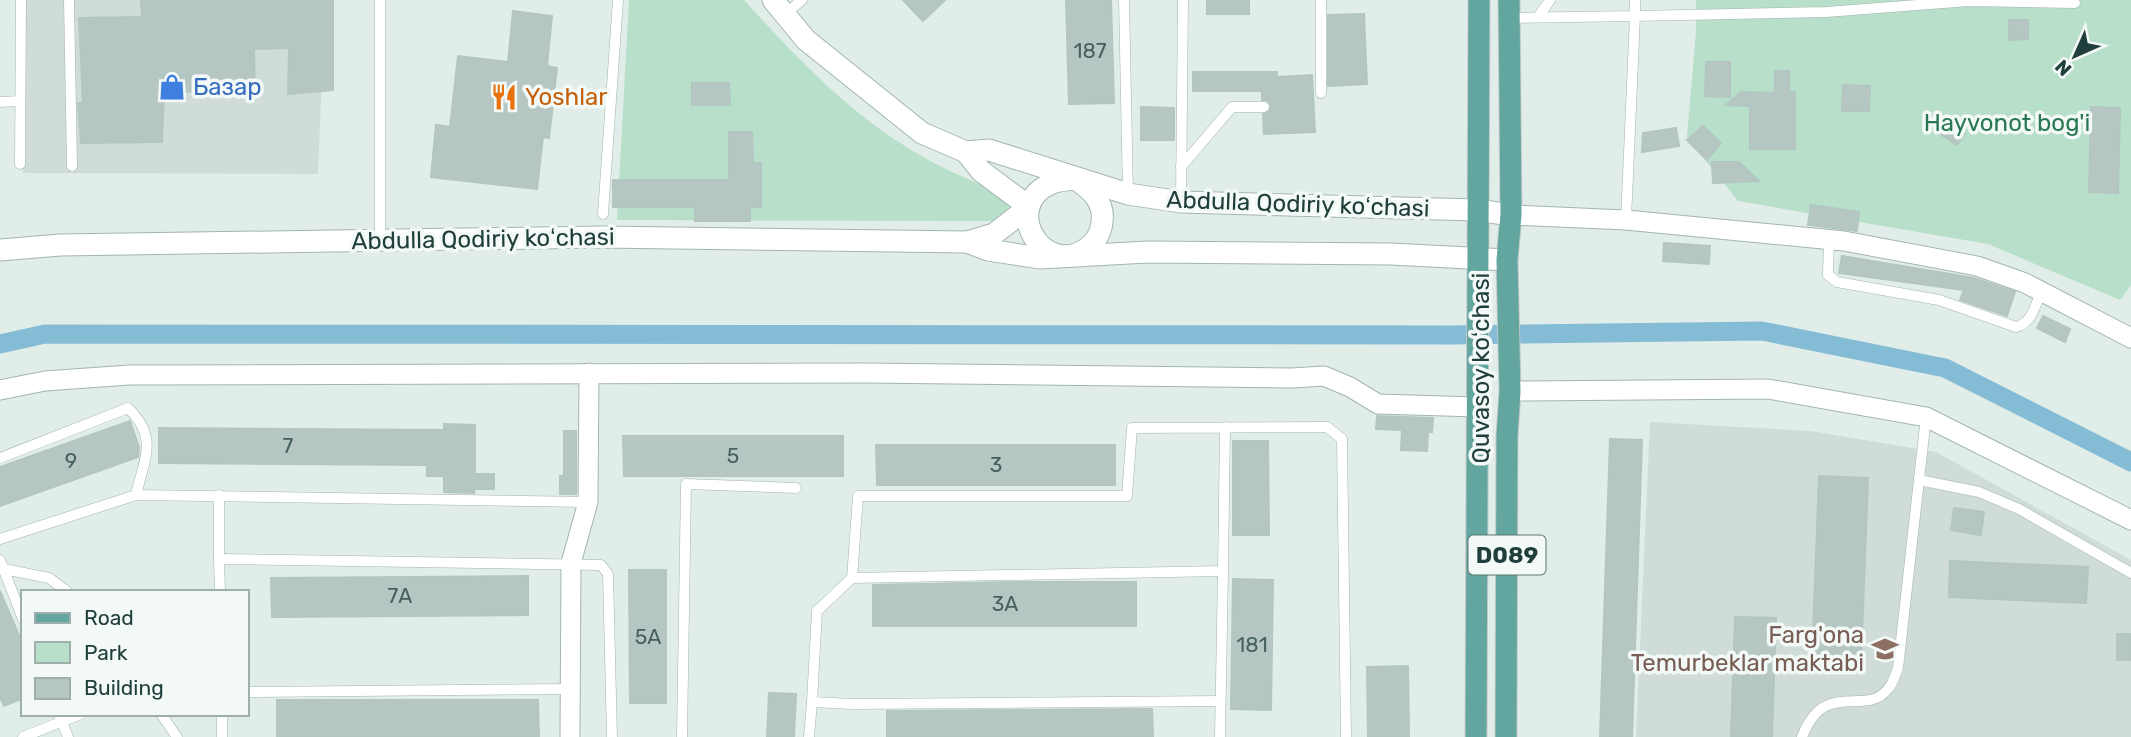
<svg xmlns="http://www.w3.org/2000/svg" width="2131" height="737" font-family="Rubik,sans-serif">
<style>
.built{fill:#cfdcd8}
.green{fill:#b8dfc9}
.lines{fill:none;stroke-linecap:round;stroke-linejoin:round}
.canal{stroke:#85bcd5;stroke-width:19}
.building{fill:#b6c7c3;stroke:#b3c6c2;stroke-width:2}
.service-casing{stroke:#a3b5b1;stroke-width:11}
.minor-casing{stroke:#a3b5b1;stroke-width:21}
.tertiary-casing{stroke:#a3b5b1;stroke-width:23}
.primary-casing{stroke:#c1c9c8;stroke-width:23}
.service{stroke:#fff;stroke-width:10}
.minor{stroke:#fff;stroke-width:19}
.tertiary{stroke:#fff;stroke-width:21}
.primary{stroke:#63a59f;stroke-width:21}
.labels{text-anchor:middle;stroke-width:7;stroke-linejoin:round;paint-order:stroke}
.number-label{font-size:21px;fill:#46605d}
.shield{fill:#f2f9f6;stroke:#5f7673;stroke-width:2}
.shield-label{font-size:23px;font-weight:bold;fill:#203e3b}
.shop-label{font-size:24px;fill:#366cbe;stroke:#f2f9f6;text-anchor:start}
.food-label{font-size:24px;fill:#c56008;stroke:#f2f9f6;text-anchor:start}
.park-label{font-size:24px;fill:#287854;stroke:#f2f9f6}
.street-label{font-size:24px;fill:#203e3b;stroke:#f2f9f6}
.education-label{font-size:24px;fill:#785e54;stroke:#f2f9f6;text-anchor:end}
</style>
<rect width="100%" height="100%" fill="#e1ede9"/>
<g class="built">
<polygon points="23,0 325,0 318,174 23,173"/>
<polygon points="1650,422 1811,431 1936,452 2131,560 2131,737 1636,737"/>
</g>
<g class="green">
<path d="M629 0H744C789 49 833 97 888 135 907 148 928 160 948 170 969 180 993 188 1008 204L1009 210 995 221 617 220Z"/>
<polygon points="1696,0 2131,0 2131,285 2120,300 1988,244 1738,201 1687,137 1696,32"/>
</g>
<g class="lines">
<polyline class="canal" points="0,344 45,334 1452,335 1762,331 1945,368 2131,462"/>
</g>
<g class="building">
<polygon points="141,0 333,0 333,90 288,94 289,48 254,49 255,96 164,90 162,142 81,143 78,103 83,103 79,18 142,17"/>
<polygon points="903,0 945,0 923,21"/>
<polygon points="1066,0 1111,0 1114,103 1069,104"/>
<rect x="1207" y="0" width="42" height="14"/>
<polygon points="513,11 552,16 547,66 557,68 549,138 543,137 537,189 431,177 436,125 450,127 458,56 508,62"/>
<polygon points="1364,14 1367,84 1328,86 1328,15"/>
<polygon points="2009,20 2028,20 2028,39 2009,40"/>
<polygon points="1706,62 1730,62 1730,97 1705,96"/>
<polygon points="1775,71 1789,71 1789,92 1795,92 1795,149 1750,149 1750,106 1726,105 1741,92 1775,93"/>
<polygon points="1193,72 1277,72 1277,77 1312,75 1315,132 1264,134 1263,114 1268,113 1271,106 1268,101 1262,100 1262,91 1193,91"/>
<polygon points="692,83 729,83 730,105 692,105"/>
<polygon points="1843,85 1870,86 1869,111 1842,111"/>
<polygon points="1141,107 1174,108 1174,140 1141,140"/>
<polygon points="2091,107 2120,108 2118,193 2089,192"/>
<polygon points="1948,121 1965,133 1957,145 1940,134"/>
<polygon points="1703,126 1721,143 1707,160 1687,140"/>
<polygon points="1676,128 1679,146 1642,152 1643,133"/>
<polygon points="729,132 752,132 753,163 761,163 761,207 750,207 750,221 695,221 695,207 613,207 613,180 729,180"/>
<polygon points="1712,162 1739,162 1759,181 1713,183"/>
<polygon points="1811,205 1859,212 1857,231 1808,225"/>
<polygon points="1664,243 1710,246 1709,264 1663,261"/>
<polygon points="1842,256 1974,278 2015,292 2007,316 1960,300 1964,290 1839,273"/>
<polygon points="2043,316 2070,329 2065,342 2037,328"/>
<polygon points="1377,416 1433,418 1432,432 1428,432 1427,451 1401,450 1402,430 1376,429"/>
<polygon points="130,421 139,447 138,457 0,506 0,467"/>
<polygon points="444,424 475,425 475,474 494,474 494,489 474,489 474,493 444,492 444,476 427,476 427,465 159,463 159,428 444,430"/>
<polygon points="564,431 576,431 576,494 560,494 560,476 564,476"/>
<polygon points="623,436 843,436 843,476 624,476"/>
<polygon points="1610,439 1642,440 1632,737 1600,737"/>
<polygon points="1233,441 1268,441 1269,535 1233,535"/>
<polygon points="876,445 1115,445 1115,485 877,485"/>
<polygon points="1819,476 1868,478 1861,662 1812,659"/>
<polygon points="1954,508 1984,512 1981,535 1951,530"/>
<polygon points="1950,561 2088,567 2086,603 1949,597"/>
<polygon points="629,570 666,570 666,703 630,703"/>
<polygon points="528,576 528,615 272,617 271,578"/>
<polygon points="1233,579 1273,580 1271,710 1231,709"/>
<polygon points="1012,582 1136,582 1136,626 873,626 873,585"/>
<polygon points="0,591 23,645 23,698 4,706 0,697"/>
<polygon points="1735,617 1776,618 1772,737 1731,737"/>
<rect x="2117" y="634" width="14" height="26"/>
<polygon points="1408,666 1409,737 1368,737 1367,667"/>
<polygon points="769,693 796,694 794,737 767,737"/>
<polygon points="277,700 538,700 539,737 277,737"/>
<polygon points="1152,709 1153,737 887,737 887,711"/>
</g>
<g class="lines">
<g class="service-casing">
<g id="service">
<polyline points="69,0 72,166"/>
<polyline points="380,0 380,239"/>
<polyline points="1124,0 1128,194"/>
<polyline points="1321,0 1321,93"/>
<polyline points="784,15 802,0"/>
<polyline points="1538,17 1550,0"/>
<polyline points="1510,18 1635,16 1635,0"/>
<polyline points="0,102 20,101"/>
<polyline points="20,164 21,0"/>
<polyline points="1181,167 1232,107 1264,107"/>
<polyline points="1181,202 1183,0"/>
<polyline points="603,214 618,0"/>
<polyline points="1626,220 1635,16 1826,12 1969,1 2075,3"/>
<path d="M1829 240 1828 275 1837 282 1939 300 2016 327C2032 323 2035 306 2041 292"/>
<polyline points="1225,427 1223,571 852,578 858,496 1127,496 1132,428 1327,427 1342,439 1346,737"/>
<path d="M0 458 128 408C159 438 144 459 136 495"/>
<polyline points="1919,480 1979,492 2019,509 2131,573"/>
<polyline points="219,495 219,559"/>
<polyline points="0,539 136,495 588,502"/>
<polyline points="0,560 23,619"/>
<polyline points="4,569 49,578 68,592"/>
<polyline points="852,578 817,611 812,702 853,704 1220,701"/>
<polyline points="220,592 219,559 601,565 608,574 612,737"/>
<polyline points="247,692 569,689"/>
<polyline points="59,714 68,737"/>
<polyline points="161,714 177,737"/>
<polyline points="23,737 81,714"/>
<polyline points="222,737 222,714"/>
<polyline points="682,737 686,484 796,488"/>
<polyline points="809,737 812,702"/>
<polyline points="1220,737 1223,571"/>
<path d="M1802 737C1825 677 1865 718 1888 689 1893 684 1895 675 1898 668L1926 417"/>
</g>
</g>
<g class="minor-casing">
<g id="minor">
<polyline points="1511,215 1626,220 1844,241 1977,266 2025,283 2131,338"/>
<polyline points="0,390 45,381 129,375 866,373 1292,378 1324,376 1350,387 1378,404 1478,407"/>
<polyline points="1510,391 1768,389 1926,417 2131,520"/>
<polyline points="570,737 571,563 588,502 589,373"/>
</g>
</g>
<g class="tertiary-casing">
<g id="tertiary">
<polyline points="773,0 806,40 922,133 966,152 989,150 1128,194 1181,202 1477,210 1511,215"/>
<path d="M1076 179C1091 190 1105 202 1102 222 1101 233 1095 243 1086 249 1042 278 1001 206 1050 184 1058 180 1068 180 1076 179Z"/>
<polyline points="967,242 988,250 1040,258 1147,252 1391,254 1507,260"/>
<polyline points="0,250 60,245 602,237 967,242 994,234 1029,207 981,171 966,152"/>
</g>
</g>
<g class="primary-casing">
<g id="primary">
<polyline points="1476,737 1479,0"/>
<polyline points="1506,737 1507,436 1510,391 1507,260 1511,215 1509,0"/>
</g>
</g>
<use href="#service" class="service"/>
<use href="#minor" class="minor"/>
<use href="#tertiary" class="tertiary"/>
<use href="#primary" class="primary"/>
</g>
<defs>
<g id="shop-bare" transform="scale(2.1)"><path d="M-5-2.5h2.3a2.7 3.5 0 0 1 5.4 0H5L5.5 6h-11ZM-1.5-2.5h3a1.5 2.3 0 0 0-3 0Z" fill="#3f7fe0" stroke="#f2f9f6" stroke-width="2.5" paint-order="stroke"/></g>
<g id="restaurant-bare" transform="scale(2.1)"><path d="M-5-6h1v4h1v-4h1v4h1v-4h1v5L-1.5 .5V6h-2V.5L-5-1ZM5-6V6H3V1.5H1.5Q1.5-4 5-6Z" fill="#e8710a" stroke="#f2f9f6" stroke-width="2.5" paint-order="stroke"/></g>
<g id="university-bare" transform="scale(2.1)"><path d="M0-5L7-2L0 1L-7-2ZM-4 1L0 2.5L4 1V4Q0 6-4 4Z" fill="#8d6e63" stroke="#f2f9f6" stroke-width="2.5" paint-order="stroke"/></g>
</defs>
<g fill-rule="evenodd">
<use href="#shop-bare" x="172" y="87"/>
<use href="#restaurant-bare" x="504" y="97"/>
<use href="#university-bare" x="1885" y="649"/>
</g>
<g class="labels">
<g class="number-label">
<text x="1090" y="58">187</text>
<text x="288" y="453">7</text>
<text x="733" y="463">5</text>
<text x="71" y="468">9</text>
<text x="996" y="472">3</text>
<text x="400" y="603">7А</text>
<text x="1005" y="611">3А</text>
<text x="648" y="644">5А</text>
<text x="1252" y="652">181</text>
</g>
<rect class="shield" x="1468.5" y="535.5" width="77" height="39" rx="5"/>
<g class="shield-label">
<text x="1507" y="563">D089</text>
</g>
<g class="shop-label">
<text x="193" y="95">Базар</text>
</g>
<g class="food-label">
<text x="525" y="105">Yoshlar</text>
</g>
<g class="park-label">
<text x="2007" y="131">Hayvonot bog'i</text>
</g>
<g class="street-label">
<text transform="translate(1298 204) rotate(2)" y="8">Abdulla Qodiriy koʻchasi</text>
<text transform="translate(483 239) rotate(-1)" y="8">Abdulla Qodiriy koʻchasi</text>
<text transform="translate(1481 368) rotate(-90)" y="8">Quvasoy koʻchasi</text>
</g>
<g class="education-label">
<text x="1864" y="643">Farg'ona<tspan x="1864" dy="28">Temurbeklar maktabi</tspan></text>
</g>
</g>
<rect x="21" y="590" width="228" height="126" fill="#f2f9f6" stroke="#9eaeab" stroke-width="2"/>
<rect x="35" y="613" width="35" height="10" fill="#63a59f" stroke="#9eaeab" stroke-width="2"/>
<text x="84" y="625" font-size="21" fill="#203e3b">Road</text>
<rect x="35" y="642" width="35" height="21" fill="#b8dfc9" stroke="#9eaeab" stroke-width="2"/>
<text x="84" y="660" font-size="21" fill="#203e3b">Park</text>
<rect x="35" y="678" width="35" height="21" fill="#b6c7c3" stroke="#9eaeab" stroke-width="2"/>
<text x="84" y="695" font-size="21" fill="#203e3b">Building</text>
<g transform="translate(2075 56) rotate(225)" stroke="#f2f9f6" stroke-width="5" paint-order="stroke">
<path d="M0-5L12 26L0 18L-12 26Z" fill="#203e3b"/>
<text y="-10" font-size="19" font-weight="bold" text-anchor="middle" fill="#203e3b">N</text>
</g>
</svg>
